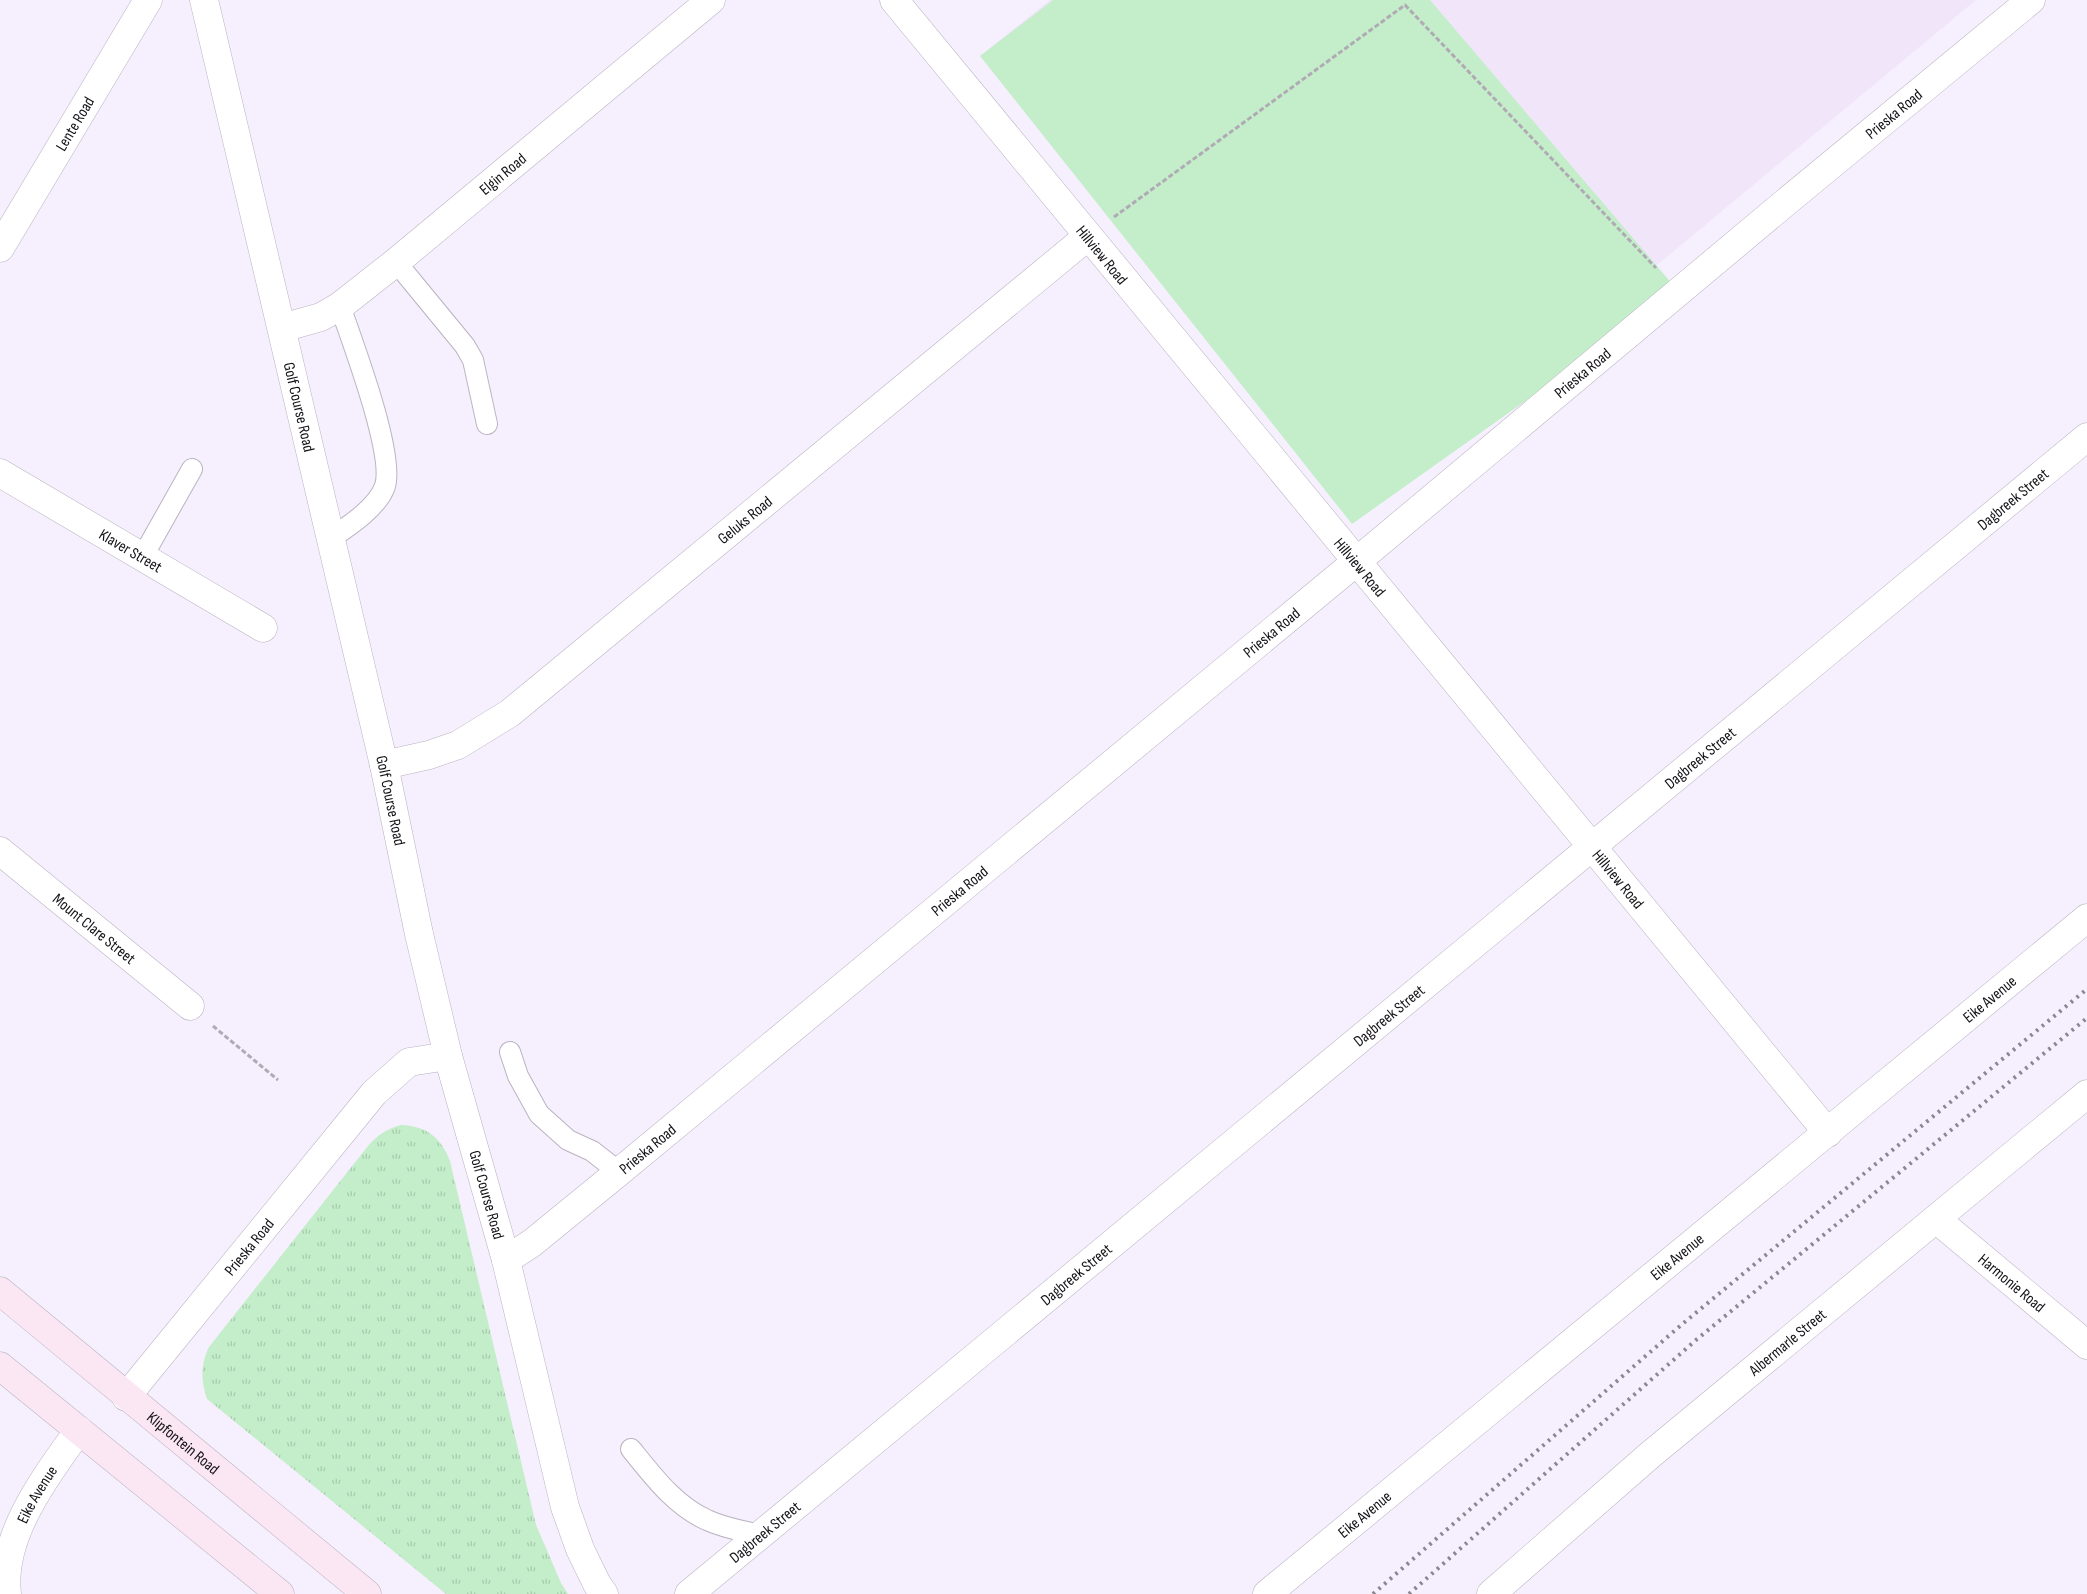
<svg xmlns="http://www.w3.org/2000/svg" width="2087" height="1594" font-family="'Sofia Sans Condensed',sans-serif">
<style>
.built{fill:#f1e5fa}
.grass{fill:url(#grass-tufts)}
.garden{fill:#c3eec9}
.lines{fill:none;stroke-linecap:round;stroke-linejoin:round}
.service-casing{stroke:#bab3c0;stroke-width:22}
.minor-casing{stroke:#bab3c0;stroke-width:29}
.secondary-casing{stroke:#bab3c0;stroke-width:29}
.path{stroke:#b0aab5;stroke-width:3;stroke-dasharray:5 2.5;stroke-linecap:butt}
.service{stroke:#fff;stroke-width:20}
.minor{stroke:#fff;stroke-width:28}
.secondary{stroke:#fbe7f3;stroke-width:28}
.rail{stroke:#8b868f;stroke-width:4;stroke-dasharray:2.5 5;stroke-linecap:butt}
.labels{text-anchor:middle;stroke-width:4;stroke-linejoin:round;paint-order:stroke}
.street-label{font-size:16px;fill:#151217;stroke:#fff}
</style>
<defs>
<pattern id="grass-tufts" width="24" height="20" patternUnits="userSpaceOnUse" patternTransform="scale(1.25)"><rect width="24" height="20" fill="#c3eec9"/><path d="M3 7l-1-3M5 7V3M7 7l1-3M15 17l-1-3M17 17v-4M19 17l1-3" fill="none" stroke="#a7cbac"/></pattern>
</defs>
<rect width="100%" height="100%" fill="#f6effd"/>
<polygon class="built" points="1050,0 1976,0 1374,500 980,56"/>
<path class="grass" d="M401 1125C426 1126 441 1137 450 1161L536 1525 561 1583 568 1594H446L207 1399C201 1380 200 1366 209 1347L368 1146C378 1135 386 1129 401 1125Z"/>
<polygon class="garden" points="1053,0 1430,0 1679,292 1352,524 980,56"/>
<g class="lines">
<g class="service-casing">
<g id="service">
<polyline points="396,262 465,346 473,360 487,424"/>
<path d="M331 538C349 526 378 507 385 486 395 454 352 341 340 306"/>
<polyline points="143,556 192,469"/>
<polyline points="510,1052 518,1076 539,1114 568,1140 592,1151 619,1172"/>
<path d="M631 1449C653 1476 675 1506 707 1520 724 1528 743 1531 760 1535"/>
</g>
</g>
<g class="minor-casing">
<g id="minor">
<path id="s1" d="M204 0 384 765 419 934 448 1056 506 1260 565 1507 580 1549 597 1584 604 1594"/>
<path id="s2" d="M894 0C1203 380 1518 755 1828 1133"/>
<path id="s3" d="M0 248 148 0"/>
<path id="s4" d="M282 328 321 317 340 306 396 262 711 0"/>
<path id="s5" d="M0 473 263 628"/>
<path id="s6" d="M384 765 429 755 458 745 510 713 1087 237"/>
<path id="s7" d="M0 851 190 1006"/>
<path id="s8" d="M1936 1219 2087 1345"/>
<path id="s9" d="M506 1260 532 1243 619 1172 1356 562 1780 207 2031 0"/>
<path id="s10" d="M126 1397 374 1093 409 1062 448 1056"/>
<path id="s11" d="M7 1594C0 1535 47 1475 79 1430"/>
<path id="s12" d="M689 1594 2087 437"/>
<path id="s13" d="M1267 1594 2087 918"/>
<path id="s14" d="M1491 1594 1650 1455 2087 1094"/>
</g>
</g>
<g class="secondary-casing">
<g id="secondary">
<path id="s15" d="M0 1291 367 1594"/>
<polyline points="0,1366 280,1594"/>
</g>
</g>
<g class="path">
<polyline points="1114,217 1405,5 1656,268"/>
<polyline points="213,1026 278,1080"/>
</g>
<use href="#service" class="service"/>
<use href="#minor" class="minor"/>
<use href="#secondary" class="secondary"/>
<g class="rail">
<polyline points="1373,1594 1680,1326 2087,989"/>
<polyline points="1409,1594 1696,1340 2087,1018"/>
</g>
</g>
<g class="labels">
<g class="street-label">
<text dy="6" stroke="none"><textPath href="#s9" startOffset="1800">Prieska Road</textPath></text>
<text dy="6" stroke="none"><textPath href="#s3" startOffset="145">Lente Road</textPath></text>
<text dy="6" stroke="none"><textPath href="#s4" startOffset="272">Elgin Road</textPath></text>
<text dy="6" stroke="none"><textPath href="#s2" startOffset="329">Hillview Road</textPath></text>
<text dy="6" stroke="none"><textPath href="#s9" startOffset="1395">Prieska Road</textPath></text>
<text dy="6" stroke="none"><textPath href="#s1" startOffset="418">Golf Course Road</textPath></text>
<text dy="6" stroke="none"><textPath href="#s12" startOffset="1718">Dagbreek Street</textPath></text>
<text dy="6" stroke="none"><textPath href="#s6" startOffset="442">Geluks Road</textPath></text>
<text dy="6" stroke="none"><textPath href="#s5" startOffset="152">Klaver Street</textPath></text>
<text dy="6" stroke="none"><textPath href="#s2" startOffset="734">Hillview Road</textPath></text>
<text dy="6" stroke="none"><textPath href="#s9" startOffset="990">Prieska Road</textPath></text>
<text dy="6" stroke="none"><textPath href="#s12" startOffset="1312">Dagbreek Street</textPath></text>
<text dy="6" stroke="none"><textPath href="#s1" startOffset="822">Golf Course Road</textPath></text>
<text dy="6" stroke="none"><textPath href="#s2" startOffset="1139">Hillview Road</textPath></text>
<text dy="6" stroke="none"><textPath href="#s9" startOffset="585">Prieska Road</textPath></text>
<text dy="6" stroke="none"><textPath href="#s7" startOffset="122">Mount Clare Street</textPath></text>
<text dy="6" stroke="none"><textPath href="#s13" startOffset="936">Eike Avenue</textPath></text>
<text dy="6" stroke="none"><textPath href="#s12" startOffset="908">Dagbreek Street</textPath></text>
<text dy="6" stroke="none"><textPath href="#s9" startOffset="180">Prieska Road</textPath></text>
<text dy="6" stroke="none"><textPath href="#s1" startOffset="1228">Golf Course Road</textPath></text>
<text dy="6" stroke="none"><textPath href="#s10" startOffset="194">Prieska Road</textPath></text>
<text dy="6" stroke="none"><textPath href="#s13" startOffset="531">Eike Avenue</textPath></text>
<text dy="6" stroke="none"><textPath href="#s12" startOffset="502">Dagbreek Street</textPath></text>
<text dy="6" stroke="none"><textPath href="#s8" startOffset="99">Harmonie Road</textPath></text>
<text dy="6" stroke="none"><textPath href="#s14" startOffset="389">Albermarle Street</textPath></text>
<text dy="6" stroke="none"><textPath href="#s15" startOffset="238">Klipfontein Road</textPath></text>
<text dy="6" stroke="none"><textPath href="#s11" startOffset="106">Eike Avenue</textPath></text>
<text dy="6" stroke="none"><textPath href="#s13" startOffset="126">Eike Avenue</textPath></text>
<text dy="6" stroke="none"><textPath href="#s12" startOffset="98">Dagbreek Street</textPath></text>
</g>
</g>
</svg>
